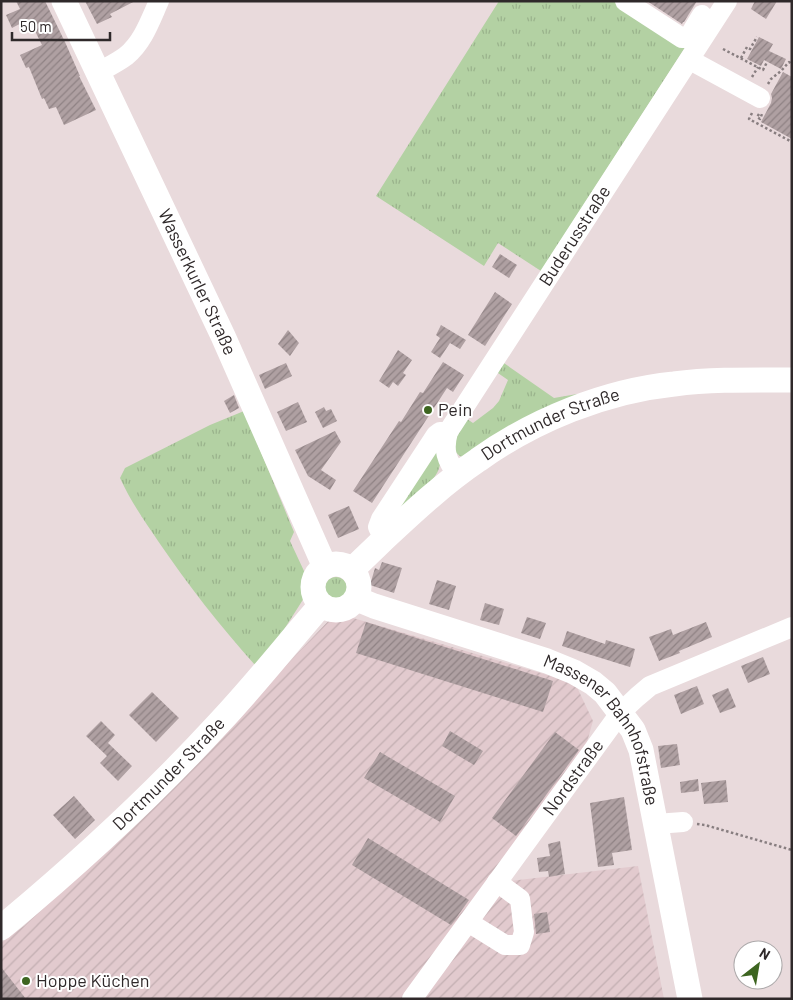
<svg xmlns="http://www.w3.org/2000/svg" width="793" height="1000" font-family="Barlow,sans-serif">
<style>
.industrial{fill:url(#industrial-furrows)}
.grass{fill:url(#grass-tufts)}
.building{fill:url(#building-hatch)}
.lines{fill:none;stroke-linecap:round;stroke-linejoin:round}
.path{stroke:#887e80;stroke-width:2.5;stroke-dasharray:2.5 2.5;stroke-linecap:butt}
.minor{stroke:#fff;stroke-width:20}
.major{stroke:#fff;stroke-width:25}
.poi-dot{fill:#3d6520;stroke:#fff;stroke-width:2}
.labels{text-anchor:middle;stroke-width:4;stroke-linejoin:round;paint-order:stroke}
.street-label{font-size:18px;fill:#2f292a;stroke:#fff}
.poi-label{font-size:18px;fill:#2f292a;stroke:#fff;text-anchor:start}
</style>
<defs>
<pattern id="industrial-furrows" width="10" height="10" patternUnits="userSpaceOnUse" patternTransform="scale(1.25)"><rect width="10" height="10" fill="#e2cace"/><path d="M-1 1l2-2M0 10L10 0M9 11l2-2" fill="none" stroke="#c2aeb1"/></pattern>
<pattern id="grass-tufts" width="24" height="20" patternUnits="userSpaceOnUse" patternTransform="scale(1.25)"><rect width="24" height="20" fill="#b3d1a3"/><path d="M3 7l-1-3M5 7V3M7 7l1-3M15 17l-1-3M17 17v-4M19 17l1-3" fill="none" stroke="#9ab38c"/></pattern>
<pattern id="building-hatch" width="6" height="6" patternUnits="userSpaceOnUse" patternTransform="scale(1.25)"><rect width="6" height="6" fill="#afa0a2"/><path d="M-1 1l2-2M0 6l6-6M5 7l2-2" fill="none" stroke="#8f8284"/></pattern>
</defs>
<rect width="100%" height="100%" fill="#e9dadc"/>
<polygon class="industrial" points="336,613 575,683 593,721 585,749 510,881 638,866 664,999 1,999 1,943 24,926 143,815"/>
<g class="grass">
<polygon points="499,1 615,1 686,46 541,271 498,243 484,266 376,196"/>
<path d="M501 361 554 398 577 394 579 399 464 458C453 453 455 449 452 438L464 417 473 423 493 408 499 401 508 380 495 371Z"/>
<path d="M244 411 294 532 290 541 304 571 305 576 304 598 278 639 255 665C220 626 188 585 158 541 144 520 131 502 120 478L125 468 210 425Z"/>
<path d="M433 443C435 449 439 456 440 462 441 482 400 508 385 518Z"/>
<circle cx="336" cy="588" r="11"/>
</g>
<g class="building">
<polygon points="16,1 45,1 65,42 80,76 79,76 96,110 64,125 56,107 49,109 44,98 42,99 29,67 26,68 20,55 42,45 29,19 12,28 6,15 20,9"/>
<polygon points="85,1 135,1 110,14 112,17 97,24"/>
<polygon points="647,1 697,1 684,22 683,22 682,24"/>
<polygon points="755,1 777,1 766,19 751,9"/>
<polygon points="759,37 773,44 769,51 786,59 781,69 764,60 761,66 747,59"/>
<polygon points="783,72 792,77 792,139 761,122 771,103 772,98 771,94"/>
<polygon points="500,254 517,265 509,278 492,267"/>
<polygon points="495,292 512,304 485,346 468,335"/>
<polygon points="441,325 466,340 460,349 450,343 440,358 431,352 440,338 436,335"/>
<polygon points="288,330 299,343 290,356 278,344"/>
<polygon points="398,350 412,360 403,373 406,375 398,386 393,382 389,388 379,381"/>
<polygon points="443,362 464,375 453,392 447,388 372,503 353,491 399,421 401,422 420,392 423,393"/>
<polygon points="286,363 292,376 265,389 259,375"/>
<polygon points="234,395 239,408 230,413 224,401"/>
<polygon points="298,402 307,422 286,431 277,412"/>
<polygon points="324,407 326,411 331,409 337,421 323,428 315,412"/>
<polygon points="335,431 341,442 321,470 336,480 330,490 308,476 295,450"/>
<polygon points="349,506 359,529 338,538 328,515"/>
<polygon points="382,562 402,568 394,593 370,585 375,568 379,570"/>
<polygon points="437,580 456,586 449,610 429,604"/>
<polygon points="485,603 504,609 499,625 480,620"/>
<polygon points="527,617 546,623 540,639 521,633"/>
<polygon points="366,622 553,681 543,712 356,653"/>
<polygon points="706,622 712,637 679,651 680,653 659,661 649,637 671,629 673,635"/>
<polygon points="567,631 605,644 606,640 635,649 630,667 562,646"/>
<polygon points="763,657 770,674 748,683 741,666"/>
<polygon points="697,686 704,704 681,714 674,695"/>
<polygon points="728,688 736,707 720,713 712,695"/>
<polygon points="152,692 179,718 156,742 129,715"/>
<polygon points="101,721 115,735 108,743 132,766 118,781 100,763 107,756 86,736"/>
<polygon points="450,731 483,751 474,765 442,746"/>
<polygon points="555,732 579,750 516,836 492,818"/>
<polygon points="677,744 680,765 661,768 658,746"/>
<polygon points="380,752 455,796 440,822 364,778"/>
<polygon points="698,779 699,791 681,793 680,782"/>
<polygon points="726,780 728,802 704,804 701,783"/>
<polygon points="74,796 95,820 75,839 53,815"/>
<polygon points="624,797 632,850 612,853 614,865 598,867 590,803"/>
<polygon points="368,838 469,900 451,925 352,865"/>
<polygon points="560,841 565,874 549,877 548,871 539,872 537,858 550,856 548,844"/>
<polygon points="547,912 550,932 536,934 534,914"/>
<polygon points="1,967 26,999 1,999"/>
</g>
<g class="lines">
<g class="path">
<polyline points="723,49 763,70 767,62"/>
<polyline points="741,58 747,47 750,49 757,37"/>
<polyline points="752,77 758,67"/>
<polyline points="768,84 771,79 781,71 789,62 792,64"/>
<polyline points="752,113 749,119 792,142"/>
<polyline points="759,114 757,117 760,119 762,114"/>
<polyline points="307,593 308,574"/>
<polyline points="334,618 348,616"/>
<polyline points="697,824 705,825 792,850"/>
</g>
<g class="minor">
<polyline points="625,1 682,38 688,38 702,15"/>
<polyline points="690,60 760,98"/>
<path d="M99 72C108 67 118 62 126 56 143 42 150 21 159 1"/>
<path id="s1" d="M458 475C446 460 443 450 448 432L727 1"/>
<polyline points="384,539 378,527 381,519 436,435 440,432 448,432"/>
<polyline points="656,824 683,822"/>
<polyline points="468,922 505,945 520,945 524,932 520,899 497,882"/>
<path id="s2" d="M412 999 621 712 637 697 650 686 792 627"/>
</g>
<g class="major">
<path id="s3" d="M64 1 223 336 325 567"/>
<circle cx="336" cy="587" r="23"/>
<path id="s4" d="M352 570C363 559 374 549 385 538 414 511 444 483 478 460 534 420 605 391 674 384 713 379 753 380 792 380"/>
<path id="s5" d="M357 599 374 606 547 661 574 672 593 683 605 693 633 730 641 750 690 999"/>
<path id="s6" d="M1 928C78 864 152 796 219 723 255 685 287 644 321 605"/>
</g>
</g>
<g class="poi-dot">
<circle cx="428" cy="410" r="5"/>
<circle cx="26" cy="981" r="5"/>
</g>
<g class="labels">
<g class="street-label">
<text dy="6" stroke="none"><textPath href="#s1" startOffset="280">Buderusstraße</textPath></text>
<text dy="6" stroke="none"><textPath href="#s3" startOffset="311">Wasserkurler Straße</textPath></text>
<text dy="6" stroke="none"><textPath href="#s4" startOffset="249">Dortmunder Straße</textPath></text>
<text dy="6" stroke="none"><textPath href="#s5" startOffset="294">Massener Bahnhofstraße</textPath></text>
<text dy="6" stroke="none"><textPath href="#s6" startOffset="228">Dortmunder Straße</textPath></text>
<text dy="6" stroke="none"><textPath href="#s2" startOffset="274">Nordstraße</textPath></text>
</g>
<g class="poi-label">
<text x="438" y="416">Pein</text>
<text x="36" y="987">Hoppe Küchen</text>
</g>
</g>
<rect width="793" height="1000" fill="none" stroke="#2f292a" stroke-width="5"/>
<g transform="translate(758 965) rotate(31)"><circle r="24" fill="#ffffff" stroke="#aca9aa"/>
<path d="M0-4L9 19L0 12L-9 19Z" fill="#3d6520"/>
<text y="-8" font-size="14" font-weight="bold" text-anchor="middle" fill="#2f292a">N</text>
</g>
<path d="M12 32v8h98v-8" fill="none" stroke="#2f292a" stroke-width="2.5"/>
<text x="20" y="32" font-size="15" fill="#2f292a" stroke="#ffffff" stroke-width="4" paint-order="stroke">50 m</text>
</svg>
